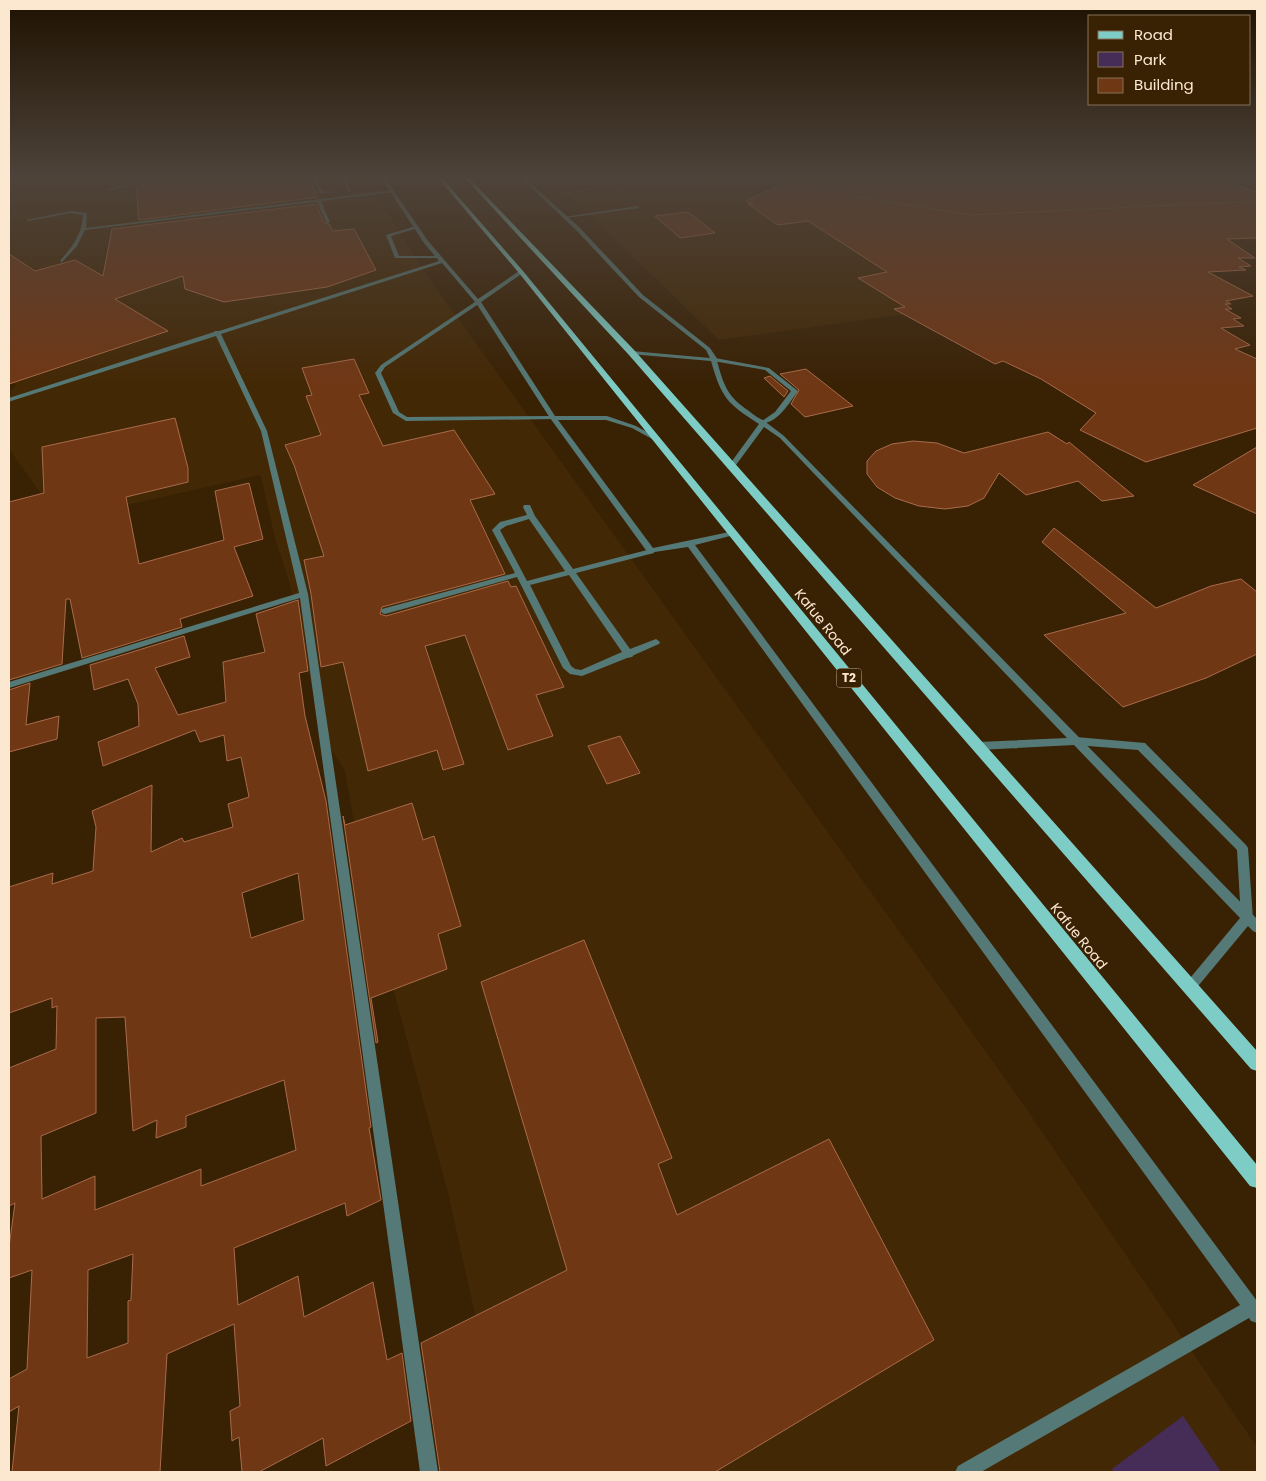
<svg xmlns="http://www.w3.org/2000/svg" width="1266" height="1481" font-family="Poppins,sans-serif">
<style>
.built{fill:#432805}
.green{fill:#452d58}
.building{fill:#703715;stroke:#a96b4a;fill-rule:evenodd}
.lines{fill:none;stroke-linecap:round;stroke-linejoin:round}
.path{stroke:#80694e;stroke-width:1;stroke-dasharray:2 1;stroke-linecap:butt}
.service{fill:#557976;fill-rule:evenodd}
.minor{fill:#557976;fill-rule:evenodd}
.primary{fill:#7dccc5;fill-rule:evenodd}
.labels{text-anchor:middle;stroke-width:4.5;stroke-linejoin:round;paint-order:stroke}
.shield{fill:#392104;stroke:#c2ac94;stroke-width:1}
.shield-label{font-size:12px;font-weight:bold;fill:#fce7d1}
.street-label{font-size:14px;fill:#fce7d1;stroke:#392104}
</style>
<rect width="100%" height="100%" fill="#392104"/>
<g class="built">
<polygon points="9,178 365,178 426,274 1012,1088 1257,1447 1257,1472 510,1472 448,1193 365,884 345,771 326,741 319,721 289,581 276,542 261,477 260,475 60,520 9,449 9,393 16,385 9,379"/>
<polygon points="696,178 731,178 826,229 943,309 719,340 570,196"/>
</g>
<polygon class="green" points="1183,1416 1221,1472 1114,1472 1112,1469"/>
<g class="building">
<polygon points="162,178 309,178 318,197 139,220 136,186"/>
<polygon points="794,178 1215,178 1257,192 1257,238 1227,239 1255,258 1238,258 1251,266 1239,267 1246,270 1208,272 1253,296 1226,301 1231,304 1225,304 1232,309 1225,309 1241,318 1233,319 1244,326 1221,328 1250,345 1235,349 1257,359 1257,428 1146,462 1080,430 1096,413 1041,379 1003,361 995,364 894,309 905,307 858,278 887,272 808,221 778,225 748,204 753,204 746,201"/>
<polygon points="316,204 324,223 329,224 333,231 354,229 376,270 327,287 224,302 185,289 183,276 115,299 168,331 9,384 9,254 35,271 75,260 103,276 112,229"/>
<polygon points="688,212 715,233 680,238 655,216"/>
<polygon points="354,359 369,393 359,395 383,446 454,430 495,494 470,500 505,574 382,607 380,614 386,616 508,581 511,587 516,586 564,687 536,695 553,736 508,750 465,635 425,646 464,764 443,770 437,750 368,771 343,662 321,667 311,594 304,560 324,556 294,465 285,445 321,435 306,396 312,395 302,368"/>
<polygon points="806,369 853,406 805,417 791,404 799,390 780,374"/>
<polygon points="770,376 788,391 784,397 764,378"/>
<polygon points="175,418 188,468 188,482 126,497 139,564 224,540 215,491 249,483 263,539 234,547 253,596 180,619 182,627 82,658 70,599 66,599 62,664 9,680 9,502 44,493 42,447"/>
<polygon points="1048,432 1067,444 1069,442 1134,496 1102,501 1078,481 1026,495 999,473 984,498 968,506 945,509 919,506 895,498 877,487 867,474 867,461 876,451 892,444 913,441 937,443 964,453"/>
<polygon points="1257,447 1257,514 1193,485"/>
<polygon points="1054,528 1156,608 1211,586 1241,579 1257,592 1257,654 1206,678 1123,707 1044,635 1126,613 1042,542"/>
<path d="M298 600 308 671 299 673 305 716 326 801 371 1127 369 1128 381 1200 347 1216 345 1203 234 1248 238 1305 298 1276 304 1317 373 1282 387 1360 402 1353 411 1421 326 1466 323 1438 259 1472H242L239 1437 232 1441 230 1411 240 1406 234 1324 167 1354 160 1472H12L19 1406 9 1412V1379L27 1369 32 1270 9 1278V1247L15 1203 9 1206V1068L56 1049 57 1006 52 1008V998L9 1013V887L53 873 52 884 93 871 96 827 92 811 152 785 151 852 182 838 184 842 233 827 228 804 249 797 241 757 227 761 224 735 200 742 195 730 103 766 98 742 139 726 138 704 128 679 94 690 90 665 184 636 190 657 155 668 178 715 226 702 223 662 265 652 256 614ZM298 873 304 920 251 938 242 893ZM125 1017 133 1131 157 1120 156 1138 186 1127V1116L284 1080 296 1150 201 1186V1169L95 1210V1176L42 1199 41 1136 96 1113V1018ZM133 1254 131 1300 128 1301V1343L87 1358 88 1270Z"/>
<polygon points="30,683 26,725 59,716 57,739 9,752 9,690"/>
<polygon points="620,736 640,773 607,784 588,746"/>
<polygon points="412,803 423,840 434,836 461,926 438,934 447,969 371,998 378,1042 376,1043 343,816 345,825"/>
<polygon points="584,940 672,1158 658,1164 677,1215 829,1139 934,1340 715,1472 440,1472 421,1343 567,1270 481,982"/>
</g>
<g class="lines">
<g class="path">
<polyline points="812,178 826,188 857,197 971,215 1257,201"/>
<polyline points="564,194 640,178"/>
</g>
<g class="service">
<polygon points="154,178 160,178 110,190 108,189"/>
<polygon points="312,178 316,178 322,191 338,192 320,193"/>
<polygon points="341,178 345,178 351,192 349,192"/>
<path d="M393 190 394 192 321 201 330 222 328 223 326 222 317 202 85 230 77 246 62 262 60 261C72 247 82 235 83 215L71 213 28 221 26 220 71 211 87 213 86 228Z"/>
<polygon points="638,206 639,208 566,218 564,217"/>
<polygon points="416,226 418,228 391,236 399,256 440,256 442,258 395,258 386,235"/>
<polygon points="478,300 481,302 480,303 385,367 381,373 399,412 407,417 553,416 555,417 555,419 406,421 393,413 375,373 381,365"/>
<path d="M715 358 769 368 798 391C790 402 777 424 762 423V421L775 412 791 391 765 370 713 361V359Z"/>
<path d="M524 505H530L535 516 573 569 651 549H654V553L576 573 630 649 656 639 660 642 659 644 634 655 632 657 627 658 582 676 570 674 563 668 517 577 385 614 382 613 381 611 382 609 515 573 492 530 500 522 527 515 523 507ZM529 519 565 571 527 581 500 530 506 526ZM569 575 622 652 581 670 575 669 571 666 530 585Z"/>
<polygon points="1076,737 1145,743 1246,845 1248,848 1253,919 1251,923 1247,925 1243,923 1241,919 1237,850 1138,750 1076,745 1072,744 1071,741 1072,738"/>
</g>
<g class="minor">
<polygon points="381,178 385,178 428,241 478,299 519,271 523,271 523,273 481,302 555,416 607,416 636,426 658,438 658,440 654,440 632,428 606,420 558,420 653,548 734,531 734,535 695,545 1257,1301 1257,1323 1251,1321 1249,1318 981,1472 955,1472 958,1466 1240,1305 688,547 648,553 550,418 476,303 442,263 221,334 267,431 308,594 438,1472 420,1472 300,598 9,688 9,682 299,593 261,431 216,336 11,401 9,402 9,398 214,332 215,331 219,331 439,261 424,243"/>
<path d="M521 178H525L580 228 643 295 710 348 718 360 717 361C724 386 727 396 749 411 754 415 760 420 766 421L767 423 784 436 1257 919V933L1253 931 1248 926 1194 991 1190 993 1186 991 1184 987 1186 983 1240 918 1074 745 978 750 974 749 973 746 974 743 978 742 1067 738 780 438 764 427 733 469H729L727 468 759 424C727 403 722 399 711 361L630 354V352L632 351 710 358 706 350 639 297 576 230Z"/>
</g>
<g class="primary">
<polygon points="438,178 442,178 523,271 1257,1165 1257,1188 1250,1186 519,273"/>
<polygon points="465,178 469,178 635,351 1257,1051 1257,1071 1251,1069 629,355"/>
</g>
</g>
<linearGradient id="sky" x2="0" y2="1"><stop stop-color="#1f1202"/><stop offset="0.46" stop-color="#4e433a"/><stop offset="1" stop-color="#4e433a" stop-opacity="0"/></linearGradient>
<rect width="1266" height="385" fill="url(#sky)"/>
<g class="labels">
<rect class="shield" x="836.5" y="668.5" width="25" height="19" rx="4"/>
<g class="shield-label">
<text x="849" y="682">T2</text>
</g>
<g class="street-label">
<text transform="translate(823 622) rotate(51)" y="5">Kafue Road</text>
<text transform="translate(1079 936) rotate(51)" y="5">Kafue Road</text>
</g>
</g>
<rect width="1266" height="1481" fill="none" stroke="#fce7d1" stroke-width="20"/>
<rect x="1088" y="15" width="162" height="90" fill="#392104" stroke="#877056"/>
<rect x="1098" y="31" width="25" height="8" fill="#7dccc5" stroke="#877056"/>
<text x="1134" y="40" font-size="15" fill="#fce7d1">Road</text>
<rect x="1098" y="52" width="25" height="15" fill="#452d58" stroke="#877056"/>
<text x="1134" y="65" font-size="15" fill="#fce7d1">Park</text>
<rect x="1098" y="78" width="25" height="15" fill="#703715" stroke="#877056"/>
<text x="1134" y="90" font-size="15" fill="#fce7d1">Building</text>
</svg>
